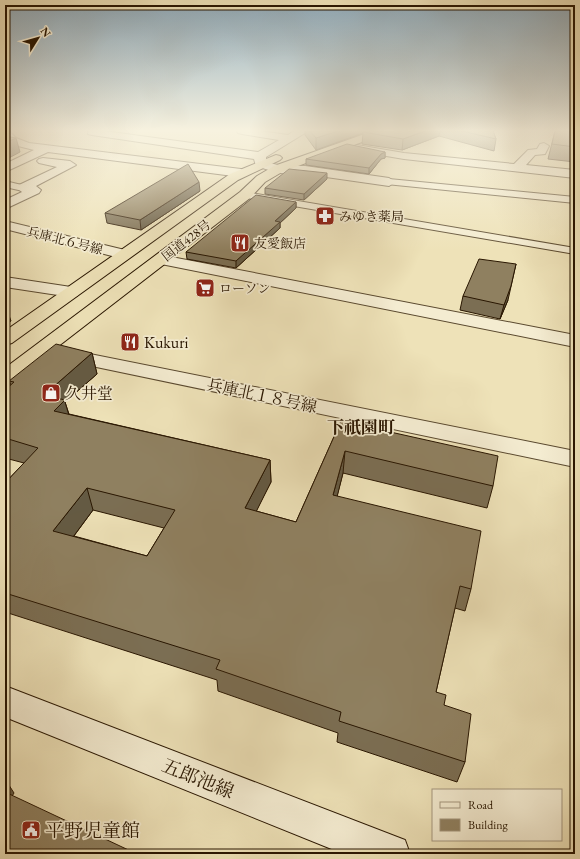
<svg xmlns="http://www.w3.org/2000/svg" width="580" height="859" font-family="'EB Garamond','Noto Serif JP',serif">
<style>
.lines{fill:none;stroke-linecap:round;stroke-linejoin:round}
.lane-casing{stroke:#5a492f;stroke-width:2}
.street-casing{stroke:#5a492f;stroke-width:2}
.secondary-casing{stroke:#291601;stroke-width:2}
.highway-casing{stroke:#291601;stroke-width:2}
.lane{fill:#f4ecd1;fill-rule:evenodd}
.street{fill:#f4ecd1;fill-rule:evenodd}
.secondary{fill:#f4ecd1;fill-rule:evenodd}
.highway{fill:#eee2b8;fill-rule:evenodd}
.wall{fill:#7b6e53;stroke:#291601;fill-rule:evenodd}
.shaded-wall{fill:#645a43;stroke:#291601}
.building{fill:#8f8060;stroke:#291601;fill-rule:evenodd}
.labels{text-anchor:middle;stroke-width:3.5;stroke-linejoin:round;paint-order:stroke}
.far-poi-label{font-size:13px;fill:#291601;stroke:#f4ecd1;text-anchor:start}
.far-street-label{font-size:13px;fill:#291601;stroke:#f4ecd1}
.poi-label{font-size:16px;fill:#291601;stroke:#f4ecd1;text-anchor:start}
.street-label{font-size:16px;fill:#291601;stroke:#f4ecd1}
.neighbourhood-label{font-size:17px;font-weight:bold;fill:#291601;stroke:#f4ecd1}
.near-street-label{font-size:19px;fill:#291601;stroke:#f4ecd1}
.near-poi-label{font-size:19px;fill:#291601;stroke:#f4ecd1;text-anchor:start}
</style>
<rect width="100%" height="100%" fill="#eee2b8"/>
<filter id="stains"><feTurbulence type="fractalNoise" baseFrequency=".005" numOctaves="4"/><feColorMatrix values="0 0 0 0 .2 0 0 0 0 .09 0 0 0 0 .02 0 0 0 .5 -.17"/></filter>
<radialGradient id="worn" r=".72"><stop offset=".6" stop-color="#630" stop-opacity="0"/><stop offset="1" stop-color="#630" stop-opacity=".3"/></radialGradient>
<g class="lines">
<g class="lane-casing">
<g id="lane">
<polygon points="389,179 575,197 575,203 386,184 384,182 386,180"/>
<polygon points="5,181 26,186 28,188 23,191 5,187"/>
<polygon points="245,192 575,248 575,254 241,197 240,195 241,193"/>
</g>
</g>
<g class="street-casing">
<g id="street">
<polygon points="5,131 9,131 16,138 29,143 241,169 247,173 241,177 48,152 5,172 5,164 34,150 14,145 5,140"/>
<polygon points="88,131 104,131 258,152 279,140 242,134 238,133 237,131 260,131 288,135 294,131 306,131 305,133 266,157 266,162 278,165 305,166 389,178 395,182 389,186 305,174 278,173 256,166 254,159 92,135 88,134"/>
<polygon points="544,143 549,146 545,154 535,155 526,165 575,170 575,178 404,159 357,151 351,148 357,145 404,153 514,164 528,150 537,149 540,144"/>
<polygon points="43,158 70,161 76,165 36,186 41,190 39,193 5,209 5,200 22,192 17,188 19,185 57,167 39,163 37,161 39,159"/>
<polygon points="5,221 129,251 132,254 129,257 124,259 5,229"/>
<polygon points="161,255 575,335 575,347 156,263 153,260 156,257"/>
<polygon points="5,277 71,287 77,288 79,292 77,296 71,297 5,287"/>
<polygon points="65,349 575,451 575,467 58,359 55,355 58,351"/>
</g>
</g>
<g class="secondary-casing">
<polygon id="secondary" points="5,686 405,840 410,854 344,854 5,717"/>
</g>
<g class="highway-casing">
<g id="highway">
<polygon points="373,131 387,131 386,133 282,172 265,182 250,198 12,382 5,384 5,368 240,192 257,176 274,166"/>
<polygon points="276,155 280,156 282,158 280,160 238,180 12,343 5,345 5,331 230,174"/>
</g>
</g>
<use href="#lane" class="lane"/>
<use href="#street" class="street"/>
<use href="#secondary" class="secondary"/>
<use href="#highway" class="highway"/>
</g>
<g class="wall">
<polygon points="305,131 493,131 496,139 494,151 439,136 402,150 362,144 363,133 316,150 305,135"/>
<polygon points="555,131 575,131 575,162 548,159"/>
<polygon points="385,152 385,158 381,159 369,174 306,165 306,159"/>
<polygon points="327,179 304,200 265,194 265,188"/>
<polygon points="200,191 141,230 107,223 105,213"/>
<polygon points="296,202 296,208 280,223 280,228 236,268 187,259 186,252"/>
<polygon points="463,296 508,300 500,319 460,310"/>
<path d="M92 353 97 374 65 402 69 414 270 460 271 482 256 511 296 522 341 421 493 486 487 508 343 473 337 496 471 589 465 611 455 608 436 692 444 705 465 762 457 782 337 742 338 733 218 691 217 680 5 612V483L24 463 5 458V390L11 385 9 381ZM93 510 164 528 147 556 74 536Z"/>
</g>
<g class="shaded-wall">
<polygon points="338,131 370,131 363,132 363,133 316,150 316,138"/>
<polygon points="425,131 440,131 439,136 402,150 403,139"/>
<polygon points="16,138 20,152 5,160 5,143"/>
<polygon points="385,152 385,158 381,159 369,174 369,168 381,154"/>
<polygon points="327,173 327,179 304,200 304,194"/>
<polygon points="199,182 200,191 141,230 140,220"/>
<polygon points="296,202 296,208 280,223 280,228 236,268 236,261 275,221"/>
<polygon points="516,264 508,300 500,319 504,305"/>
<polygon points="6,307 11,321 5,325 5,308"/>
<polygon points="92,353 97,374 65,402 71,422 60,432 44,395"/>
<polygon points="345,451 343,473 332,517 333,495"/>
<polygon points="270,460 271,482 247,530 245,508"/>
<polygon points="87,488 93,510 61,553 53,531"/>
<polygon points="5,779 14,793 6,806 5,804"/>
</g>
<g class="building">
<polygon points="310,131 338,131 316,138"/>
<polygon points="367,131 425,131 403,139 363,132"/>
<polygon points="462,131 493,131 496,139"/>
<polygon points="555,131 575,131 575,147 552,144"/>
<polygon points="5,136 16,138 5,143"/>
<polygon points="347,144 385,152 381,154 369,168 306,159"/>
<polygon points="188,164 199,182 140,220 105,213"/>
<polygon points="289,169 327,173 304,194 265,188"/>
<polygon points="256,195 296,202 275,221 280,222 236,261 186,252"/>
<polygon points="479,259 516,264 511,286 504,305 463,296"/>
<path d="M56 344 92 353 44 395 65 400 54 411 270 460 245 508 296 522 341 421 498 456 493 486 345 451 333 495 481 531 471 589 460 586 436 692 446 695 444 705 471 714 465 762 339 721 341 712 216 669 220 660 5 593V483L38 448 5 438V390L14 382 9 381ZM87 488 175 510 147 556 53 531Z"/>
<polygon points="5,792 137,854 5,854"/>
</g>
<linearGradient id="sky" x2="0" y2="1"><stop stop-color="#8fabbc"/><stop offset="0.52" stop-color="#f7f2df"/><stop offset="1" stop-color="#f7f2df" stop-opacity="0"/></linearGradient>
<rect width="580" height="251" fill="url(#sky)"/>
<defs>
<g id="pharmacy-square" transform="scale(1)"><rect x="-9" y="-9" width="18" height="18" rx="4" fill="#8f2418" stroke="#f4ecd1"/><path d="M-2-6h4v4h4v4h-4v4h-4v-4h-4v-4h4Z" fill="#fff"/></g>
<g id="restaurant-square" transform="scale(1)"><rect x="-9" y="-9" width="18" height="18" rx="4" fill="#8f2418" stroke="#f4ecd1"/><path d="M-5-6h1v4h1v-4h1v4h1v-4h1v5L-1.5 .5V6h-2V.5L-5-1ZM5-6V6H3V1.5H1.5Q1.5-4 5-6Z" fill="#fff"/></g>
<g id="supermarket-square" transform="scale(1)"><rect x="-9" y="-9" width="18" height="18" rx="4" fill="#8f2418" stroke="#f4ecd1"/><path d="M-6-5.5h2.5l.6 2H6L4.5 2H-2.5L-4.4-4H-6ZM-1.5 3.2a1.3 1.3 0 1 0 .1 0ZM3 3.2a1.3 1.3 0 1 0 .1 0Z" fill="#fff"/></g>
<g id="shop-square" transform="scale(1)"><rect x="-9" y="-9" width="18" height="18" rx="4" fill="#8f2418" stroke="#f4ecd1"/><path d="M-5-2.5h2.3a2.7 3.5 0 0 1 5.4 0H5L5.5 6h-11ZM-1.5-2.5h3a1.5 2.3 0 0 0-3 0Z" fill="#fff"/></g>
<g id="civic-square" transform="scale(1)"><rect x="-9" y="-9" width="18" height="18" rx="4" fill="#8f2418" stroke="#f4ecd1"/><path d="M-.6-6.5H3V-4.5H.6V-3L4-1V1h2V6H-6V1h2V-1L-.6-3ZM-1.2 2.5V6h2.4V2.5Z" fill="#fff"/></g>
</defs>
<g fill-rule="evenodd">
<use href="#pharmacy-square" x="325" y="216"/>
<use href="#restaurant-square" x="240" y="243"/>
<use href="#supermarket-square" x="205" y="288"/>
<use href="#restaurant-square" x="130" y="342"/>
<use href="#shop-square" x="51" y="393"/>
<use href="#civic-square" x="31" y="830"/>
</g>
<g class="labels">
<g class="far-poi-label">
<text x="339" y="221">みゆき薬局</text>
<text x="254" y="248">友愛飯店</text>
<text x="219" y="293">ローソン</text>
</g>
<g class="far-street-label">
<text transform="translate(65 240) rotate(14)" y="5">兵庫北６号線</text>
<text transform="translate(186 240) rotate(-38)" y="5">国道428号</text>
</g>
<g class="poi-label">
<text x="144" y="348">Kukuri</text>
<text x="65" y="399">久井堂</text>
</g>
<g class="street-label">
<text transform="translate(262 395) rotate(12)" y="6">兵庫北１８号線</text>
</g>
<g class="neighbourhood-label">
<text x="361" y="433">下祇園町</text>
</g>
<g class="near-street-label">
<text transform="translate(198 778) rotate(22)" y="7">五郎池線</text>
</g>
<g class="near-poi-label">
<text x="45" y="837">平野児童館</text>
</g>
</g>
<rect width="580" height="859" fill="none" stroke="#eee2b8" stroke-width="20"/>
<rect x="6" y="6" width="568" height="847" fill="none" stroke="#291601" stroke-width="2"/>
<rect x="10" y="10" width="560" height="839" fill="none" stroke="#291601"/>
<rect x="432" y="789" width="130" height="52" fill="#f4ecd1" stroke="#a3967e"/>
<rect x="440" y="802" width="20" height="6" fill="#f4ecd1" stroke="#a3967e"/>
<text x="468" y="809" font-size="12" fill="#291601">Road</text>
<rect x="440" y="819" width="20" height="12" fill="#8f8060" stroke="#a3967e"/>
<text x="468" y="829" font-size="12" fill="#291601">Building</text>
<g transform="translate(38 38) rotate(53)" stroke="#f4ecd1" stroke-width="3" paint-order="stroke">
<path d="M0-3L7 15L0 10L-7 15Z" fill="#291601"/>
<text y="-6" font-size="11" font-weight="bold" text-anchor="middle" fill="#291601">N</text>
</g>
<rect width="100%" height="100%" filter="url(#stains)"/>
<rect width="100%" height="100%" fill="url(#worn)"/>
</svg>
